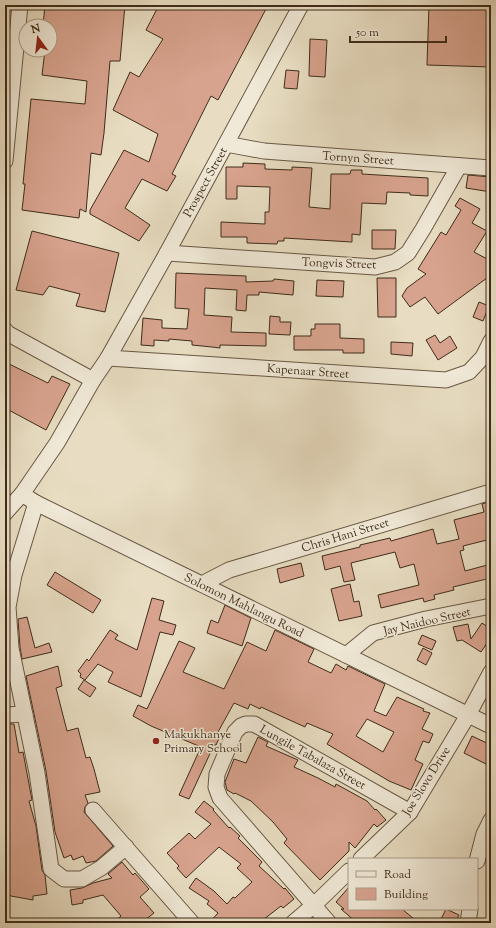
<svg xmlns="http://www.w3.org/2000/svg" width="496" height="928" font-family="'Sorts Mill Goudy',serif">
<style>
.building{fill:#d8a38e;stroke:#3f2c1a;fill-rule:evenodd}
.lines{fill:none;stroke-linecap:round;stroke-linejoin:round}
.minor-casing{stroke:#695844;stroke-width:17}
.minor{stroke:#f0e9d7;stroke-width:15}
.poi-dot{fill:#8f2418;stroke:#f0e9d7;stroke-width:1.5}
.labels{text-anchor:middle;stroke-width:3;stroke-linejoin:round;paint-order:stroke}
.street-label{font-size:12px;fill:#3f2c1a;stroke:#f0e9d7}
.poi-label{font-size:12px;fill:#3f2c1a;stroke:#f0e9d7;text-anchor:start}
</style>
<rect width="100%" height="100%" fill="#e8ddc2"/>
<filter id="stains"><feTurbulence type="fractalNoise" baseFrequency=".005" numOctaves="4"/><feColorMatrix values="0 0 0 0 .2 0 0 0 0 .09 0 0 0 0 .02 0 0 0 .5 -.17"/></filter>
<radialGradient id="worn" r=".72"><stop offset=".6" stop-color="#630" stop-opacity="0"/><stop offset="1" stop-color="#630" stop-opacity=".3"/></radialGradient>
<g class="building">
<polygon points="45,5 125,5 120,61 110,61 104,133 101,155 91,153 86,212 80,209 79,218 22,210 25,184 23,184 31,99 85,104 87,81 42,75 45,50 50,50 50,26 43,26"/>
<polygon points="159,5 258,5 266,9 218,100 211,96 172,174 176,176 167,191 142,179 125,208 150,225 139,241 90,214 90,210 124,150 149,162 158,134 113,110 130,72 139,77 163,39 146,30"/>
<polygon points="429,5 491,5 491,67 427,65"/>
<polygon points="310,39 327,40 325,77 309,76"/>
<polygon points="286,70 299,71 297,89 284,88"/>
<polygon points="243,163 265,164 265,169 292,170 292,167 312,168 309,207 330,209 331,174 350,174 351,170 362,170 362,174 428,178 428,196 410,195 410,193 387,192 386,204 362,203 360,235 352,234 352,242 284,238 284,241 278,241 277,244 247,243 247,237 221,237 221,222 265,224 265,212 269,212 270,187 237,186 237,199 226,199 226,167 243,167"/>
<polygon points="468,175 491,177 491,192 466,188"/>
<polygon points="460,198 480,209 472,223 487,231 474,252 491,261 491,275 438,314 425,297 410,307 402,296 407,288 426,274 418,269 441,232 446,235 461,210 455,206"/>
<polygon points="372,230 396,230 395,249 372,249"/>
<polygon points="32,231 119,253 105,312 76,306 80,294 49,286 43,295 16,290"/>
<polygon points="176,273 246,276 246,282 273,281 274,279 294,281 293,295 259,292 259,295 247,295 246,311 236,310 237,290 205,288 204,315 232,317 231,332 266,333 266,346 220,345 220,348 212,347 192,345 192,341 169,339 169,341 154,340 154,346 141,345 143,318 162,320 162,328 187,329 189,309 175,308"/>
<polygon points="377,278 396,278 396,317 378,317"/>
<polygon points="317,280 344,281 343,297 316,296"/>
<polygon points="479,302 489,306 483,321 473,317"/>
<polygon points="270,316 280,317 280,322 291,322 290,335 269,334"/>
<polygon points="315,324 340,324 340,338 364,339 364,353 343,353 343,350 294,350 294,336 311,336 311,329 315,329"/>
<polygon points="435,335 440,343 450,336 457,348 438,360 426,340"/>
<polygon points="391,342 413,343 412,356 391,354"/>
<polygon points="5,362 48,383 52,376 70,384 46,430 5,408"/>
<polygon points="491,501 491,539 463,546 464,550 460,551 465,571 491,564 491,578 453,587 454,590 434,595 435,599 424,602 423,598 381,608 378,595 419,585 414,564 400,568 395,552 351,563 355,580 344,582 340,566 325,570 322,556 360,547 360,545 390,538 391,541 433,529 437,544 459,539 454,520 484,512 482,504"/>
<polygon points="301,563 304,576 280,583 277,569"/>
<polygon points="55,572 101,600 93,613 47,585"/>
<polygon points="350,584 354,602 359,601 362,616 339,621 331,589"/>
<polygon points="152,598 164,601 159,620 176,625 173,635 160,632 141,697 108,682 113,672 98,664 85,680 80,677 81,674 78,671 87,659 89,661 110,630 118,635 115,639 137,650"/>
<polygon points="225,605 251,618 242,646 207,633 211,620 218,623"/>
<polygon points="27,617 35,648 49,643 52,652 22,659 20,647 18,619"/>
<polygon points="482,623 491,629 491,637 481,652 462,640 457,641 453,627 468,624 471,639"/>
<path d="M275 630 314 649 308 662 331 673 336 664 346 670 348 666 385 684 374 711 386 716 397 697 424 709 423 711 430 713 422 729 433 734 429 743 423 741 415 760 423 764 411 790 389 781 327 744 333 734 307 723 305 727 261 707 260 709 250 704 248 709 234 703 218 732 221 734 216 745H214L189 799 179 795 201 747 151 726 133 716 138 705 147 709 179 641 195 648 183 672 224 689 247 642 266 651ZM367 719 394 732 383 752 356 736Z"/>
<polygon points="422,635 436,641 432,650 418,644"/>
<polygon points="423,648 432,653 426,665 417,660"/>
<polygon points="58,666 62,686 56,688 67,731 78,728 86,758 90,757 94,769 100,792 85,795 88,803 85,807 84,812 113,846 96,861 86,863 83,856 73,860 71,855 64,858 55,832 46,771 26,676"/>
<polygon points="84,680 96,688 90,697 78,689"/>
<polygon points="5,724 14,724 19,753 23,752 32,800 29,801 36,826 42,870 45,875 47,894 33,896 33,900 11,896 5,892"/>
<polygon points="472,736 491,745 491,755 486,764 464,753"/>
<polygon points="258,737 268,742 266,746 298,760 294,767 318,778 335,787 336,784 367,801 375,810 376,809 386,820 377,827 374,824 355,848 349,842 349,851 320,880 284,843 287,839 273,822 251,801 235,793 234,794 227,790 225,782 234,759 246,763"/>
<polygon points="204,801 214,809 213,810 229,828 230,827 240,836 238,838 262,862 259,866 284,889 285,888 294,899 283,908 281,906 259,923 209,923 218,913 207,904 209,901 189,888 196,878 214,891 227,904 233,897 235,898 252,882 237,868 241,864 219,847 186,878 177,868 179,866 167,853 189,833 195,839 211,824 195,812"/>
<polygon points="122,862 133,875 135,873 149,889 140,897 154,913 145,920 143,918 137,923 113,923 121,916 103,895 83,900 83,903 72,905 70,890 82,888 93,883 112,878 108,874"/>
<polygon points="349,887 349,909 402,909 419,923 357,923 341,909 344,909 336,902"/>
<polygon points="446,909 459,915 455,923 439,923"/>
</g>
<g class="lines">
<g class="minor-casing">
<g id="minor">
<polyline points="226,144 264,151 491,168"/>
<polyline points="5,161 20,5"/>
<polyline points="167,253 375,267 395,262 408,253 423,229 459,166"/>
<polyline points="5,330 7,333 93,380"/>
<polyline points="108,358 446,380 469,372 483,357 491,341"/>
<polyline points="22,494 36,503 491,726"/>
<polyline points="36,503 14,575 8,607 11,648 37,773 51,869 64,879 82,879 101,868 126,847"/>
<polyline points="5,513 22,494 57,443 93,380 108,358 167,253 301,5"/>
<polyline points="202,584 229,570 491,492"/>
<polyline points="346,655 373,633 426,619 491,606"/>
<polyline points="5,715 25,714"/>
<polyline points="93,810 192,923"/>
<polyline points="361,859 410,812 468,715 491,672"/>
<polyline points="477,861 484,834 491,820"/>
<polyline points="293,923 314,905 349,871"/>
<polyline points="329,923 220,798 216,787 217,774 235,732 241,726 246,724 254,724 410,812"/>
<polyline points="468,923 470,909"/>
</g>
</g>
<use href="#minor" class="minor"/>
</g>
<circle class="poi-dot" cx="156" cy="741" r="4"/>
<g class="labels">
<g class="street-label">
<text transform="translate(358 158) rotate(4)" y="4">Tornyn Street</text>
<text transform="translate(205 182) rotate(-61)" y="4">Prospect Street</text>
<text transform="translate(339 263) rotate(2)" y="4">Tongvis Street</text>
<text transform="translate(308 371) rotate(4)" y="4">Kapenaar Street</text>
<text transform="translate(345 535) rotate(-17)" y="4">Chris Hani Street</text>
<text transform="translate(244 605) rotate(26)" y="4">Solomon Mahlangu Road</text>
<text transform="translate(427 621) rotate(-13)" y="4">Jay Naidoo Street</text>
<text transform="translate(313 757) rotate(29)" y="4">Lungile Tabalaza Street</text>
<text transform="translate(426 781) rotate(-58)" y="4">Joe Slovo Drive</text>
</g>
<g class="poi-label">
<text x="164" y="738">Makukhanye<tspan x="164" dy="14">Primary School</tspan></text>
</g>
</g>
<rect width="496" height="928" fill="none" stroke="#e8ddc2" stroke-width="20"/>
<rect x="6" y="6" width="484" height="916" fill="none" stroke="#3f2c1a" stroke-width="2"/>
<rect x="10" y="10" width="476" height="908" fill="none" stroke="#3f2c1a"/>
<rect x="348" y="858" width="130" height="52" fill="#f0e9d7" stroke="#a99d8b"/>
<rect x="356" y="871" width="20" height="6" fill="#f0e9d7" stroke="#a99d8b"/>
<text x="384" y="878" font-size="12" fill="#3f2c1a">Road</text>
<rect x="356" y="888" width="20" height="12" fill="#d8a38e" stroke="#a99d8b"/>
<text x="384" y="898" font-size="12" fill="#3f2c1a">Building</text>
<g transform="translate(38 38) rotate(345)"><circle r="19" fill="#f0e9d7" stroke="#a99d8b"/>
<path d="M0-3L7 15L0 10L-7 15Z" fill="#8f2418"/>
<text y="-6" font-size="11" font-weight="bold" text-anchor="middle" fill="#3f2c1a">N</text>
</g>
<path d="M350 36v6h96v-6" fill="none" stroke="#3f2c1a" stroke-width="2"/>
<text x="356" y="36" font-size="12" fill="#3f2c1a" stroke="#f0e9d7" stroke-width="3" paint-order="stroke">50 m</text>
<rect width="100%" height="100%" filter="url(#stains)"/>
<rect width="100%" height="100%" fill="url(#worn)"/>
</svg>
